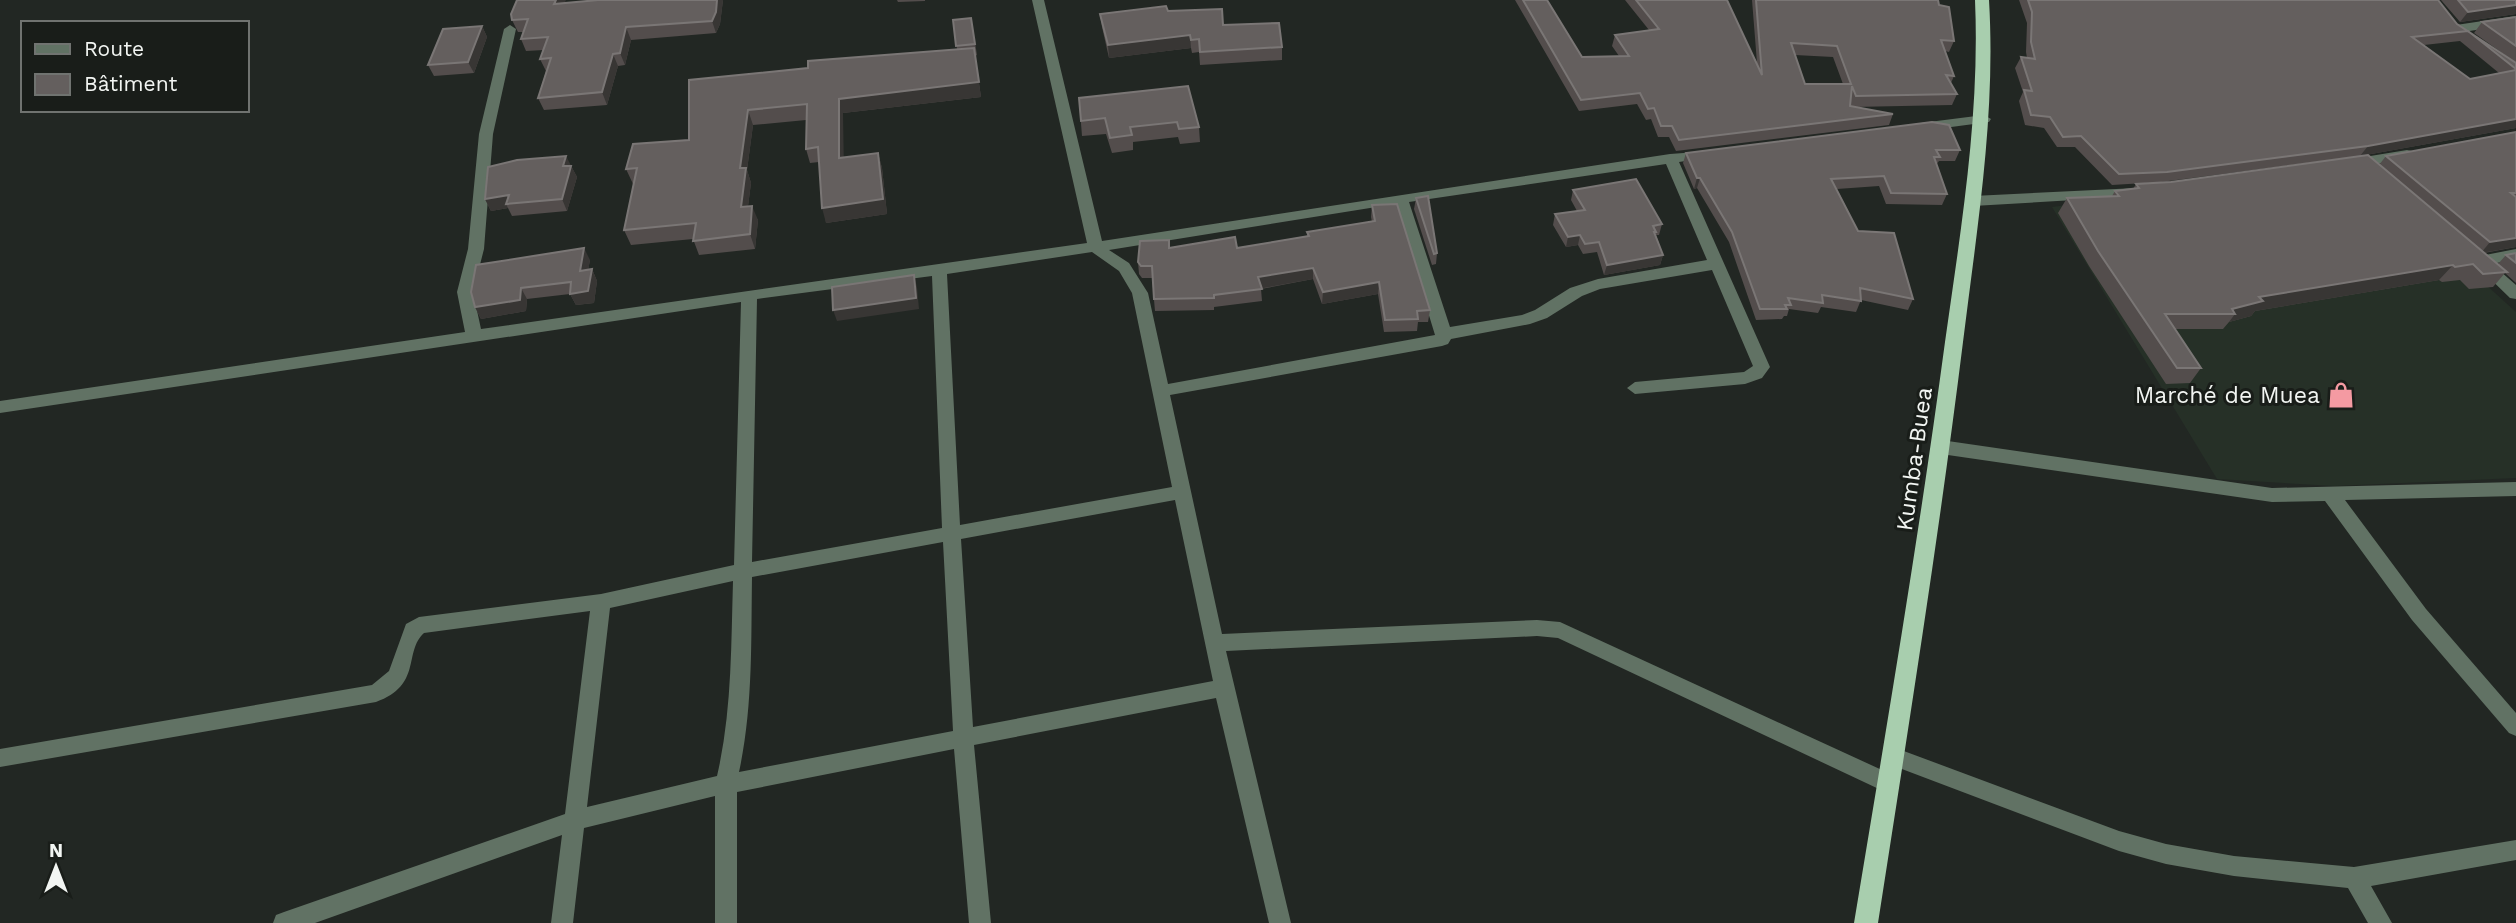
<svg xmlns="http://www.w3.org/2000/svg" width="2516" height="923" font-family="'Work Sans',sans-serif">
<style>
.built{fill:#263027}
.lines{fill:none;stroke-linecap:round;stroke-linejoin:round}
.minor{fill:#617264;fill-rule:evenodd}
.trunk{fill:#a8ceae;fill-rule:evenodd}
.wall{fill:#534d4c;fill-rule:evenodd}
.shaded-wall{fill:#383634}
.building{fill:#645f5e;stroke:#7a7675;stroke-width:2;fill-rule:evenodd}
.labels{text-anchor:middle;stroke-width:6;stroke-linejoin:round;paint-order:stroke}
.poi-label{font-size:23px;fill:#f2f5f2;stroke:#191d19;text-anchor:end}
.street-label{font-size:23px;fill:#f2f5f2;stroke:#191d19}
</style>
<rect width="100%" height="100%" fill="#222723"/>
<polygon class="built" points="2356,167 2516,312 2516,478 2334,486 2217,479 2052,207"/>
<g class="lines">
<g class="minor">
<path d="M1032 0H1044L1102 241 1670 154 1711 151V157L1679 162 1770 367 1762 378 1745 384 1635 394 1627 388 1635 382 1744 372 1753 366 1712 270 1600 289 1582 296 1547 318 1530 324 1451 339 1448 344 1442 346 1170 395 1222 634 1537 620 1560 622 1895 776 1898 783 1895 790 1888 793 1881 790 1558 638 1537 636 1226 651 1291 923H1269L1216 698 974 745 991 923H969L954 749 737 792V923H715V796L584 828 573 923H551L562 835 315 923H273L276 915 284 912 565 814 590 611 424 633C403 652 423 685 376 702L0 767V749L372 685 389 671 406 624 419 617 601 594 734 565 741 302 0 413V401L465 332 457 292 468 249 479 134 504 29 510 25 516 29 493 134 484 249 473 292 481 329 1087 243ZM1666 164 1707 260 1598 279 1570 288 1535 310 1522 315 1450 327 1409 202ZM1395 204 1435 335 1168 384 1148 293 1129 263 1109 250ZM1092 252 1119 271 1132 293 1172 487 960 525 947 274ZM932 276 942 528 752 562 757 299ZM1175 500 1213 681 973 727 961 539ZM943 542 953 731 739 772C753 708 751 643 752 577ZM733 581C731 647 732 712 717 776L587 807 610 608Z"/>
<polygon points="2516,16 2516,24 2456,33 2450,29 2456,25"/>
<polygon points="1984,115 1991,119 1989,122 1921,131 1914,127 1921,123"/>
<polygon points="2407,150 2412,151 2412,157 2352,169 2345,164 2352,159"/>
<polygon points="2137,188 2142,190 2144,193 2142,196 1973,206 1966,201 1973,196"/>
<polygon points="2516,249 2516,259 2492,264 2516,285 2516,299 2510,298 2472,261 2480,256"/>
<polygon points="1941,440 2272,488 2516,482 2516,496 2345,500 2426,609 2516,713 2516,736 2509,733 2412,620 2325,501 2272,502 1941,454 1935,452 1932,447 1935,442"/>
<polygon points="1893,747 2119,831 2166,844 2234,856 2354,867 2516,840 2516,860 2371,886 2392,923 2368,923 2348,888 2234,876 2166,864 2119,851 1886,763 1883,756 1886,749"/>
</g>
<path class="trunk" d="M1975 0H1989C1996 115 1977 228 1963 342 1939 536 1908 730 1878 923H1854C1886 730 1919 537 1945 342 1961 228 1980 116 1975 0Z"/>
</g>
<g class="wall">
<polygon points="723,0 720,24 716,33 631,40 625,65 618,66 607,105 544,110 538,98 546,71 540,59 544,50 526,51 521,39 523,32 518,32 512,20"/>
<polygon points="897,0 925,0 925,1 898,2"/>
<path d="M1515 0H1547L1582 57 1619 56 1612 46 1615 35 1649 30 1625 0H1727L1757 63 1752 0H1938L1939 5 1954 41 1949 52 1945 51 1954 76 1951 83 1957 94 1952 105 1853 107 1893 114 1889 125 1676 151 1669 137H1658L1651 119 1646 120 1637 104 1579 111ZM1795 55 1833 57 1843 84H1805Z"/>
<path d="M2019 0H2438L2457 24 2515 62 2474 33 2482 22 2516 17V128L2360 156 2161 182 2112 185 2075 147H2057L2044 128 2025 125 2019 101 2023 92 2015 68 2021 57 2027 58 2026 52 2027 23ZM2460 41 2499 73 2470 79 2424 45Z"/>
<polygon points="2441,0 2516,0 2516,14 2460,22"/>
<polygon points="1168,11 1223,25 1282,47 1282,60 1200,65 1199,52 1192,53 1191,48 1109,58 1102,27 1100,14"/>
<polygon points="971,18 977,55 975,56 981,97 843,113 843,158 878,153 882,168 887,214 826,223 819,162 810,163 806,149 806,120 753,125 747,170 751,183 748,206 758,220 755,249 699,255 693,239 631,245 624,230 634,184 633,184 626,169 689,140 808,68 957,49 953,20"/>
<polygon points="482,26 487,37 474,73 434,76 428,65"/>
<polygon points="1079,98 1199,127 1200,142 1180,144 1178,137 1133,142 1133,150 1112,153 1106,134 1082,136"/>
<polygon points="1932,122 1960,150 1955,161 1939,161 1936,165 1947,194 1942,205 1886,204 1879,186 1837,189 1858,231 1913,299 1908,310 1861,300 1856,312 1821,307 1818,313 1789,309 1787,316 1784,316 1782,319 1756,320 1729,242 1697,188 1694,189 1683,163 1686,153"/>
<polygon points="2516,132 2516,247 2484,253 2498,264 2506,255 2516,253 2516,283 2505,273 2493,287 2469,289 2460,280 2442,282 2439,280 2255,311 2251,316 2229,322 2223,329 2175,329 2201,368 2190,383 2166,384 2089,266 2058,213 2067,198 2112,196 2115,191 2133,189 2136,184 2379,165 2386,156"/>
<polygon points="571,166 577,177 567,211 512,216 508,208 491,211 485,199"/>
<polygon points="1573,190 1662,224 1659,235 1656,235 1663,255 1660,265 1604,275 1597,252 1583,254 1578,245 1566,247 1553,225 1555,214 1577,211 1571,200"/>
<polygon points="1416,198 1437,253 1436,264 1432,265 1414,209"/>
<polygon points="1372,205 1430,310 1428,322 1418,322 1417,331 1384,332 1378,294 1322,304 1313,279 1261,289 1262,301 1214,307 1214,310 1155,311 1152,278 1142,278 1139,274 1138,262 1169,248 1237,248 1307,236 1307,232 1372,222 1371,217"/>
<polygon points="590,260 588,270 592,269 597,281 594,303 576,305 570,294 527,299 526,311 481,319 475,307"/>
</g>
<g class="shaded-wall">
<polygon points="556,0 566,0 559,17 554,4"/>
<polygon points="717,0 723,0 720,24 716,33 712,21"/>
<polygon points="2516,5 2516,14 2460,22 2468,12"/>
<polygon points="482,26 487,37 474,73 468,62"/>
<polygon points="626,27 631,40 625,65 620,53"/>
<polygon points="1190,35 1191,48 1109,58 1108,45"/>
<polygon points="974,48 981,97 843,113 844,173 839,158 839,99"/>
<polygon points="613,54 618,66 607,105 602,92"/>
<polygon points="748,110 753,125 747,170 751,183 746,222 741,207 740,168"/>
<polygon points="2516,119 2516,128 2360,156 2368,146"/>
<polygon points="878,153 882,168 887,214 826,223 822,208"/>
<polygon points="566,156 577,177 567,211 562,199 563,166"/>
<polygon points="1697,178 1700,178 1697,188 1694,189"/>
<polygon points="509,195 506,204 508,208 491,211 485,199"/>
<polygon points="752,206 758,220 755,249 750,234"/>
<polygon points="1580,235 1578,245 1566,247 1568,237"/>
<polygon points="2516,238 2516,247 2481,253 2490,242"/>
<polygon points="584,248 590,260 586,282 580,271"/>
<polygon points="1663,255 1660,265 1604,275 1607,265"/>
<polygon points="2453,265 2439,280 2255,311 2251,316 2229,322 2235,314 2232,309 2259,297"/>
<polygon points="1313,268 1313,279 1258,289 1258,277"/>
<polygon points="592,269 597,281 594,303 576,305 570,294"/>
<polygon points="914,275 917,287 919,309 837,321 833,310"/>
<polygon points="1379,282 1378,294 1322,304 1323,292"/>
<polygon points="521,288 527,299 526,311 481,319 475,307"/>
</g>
<g class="building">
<polygon points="517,0 556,0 554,4 598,0 717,0 716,12 712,21 626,27 620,53 613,54 602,92 538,98 551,58 540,59 548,37 521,39 528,19 512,20 511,14"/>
<path d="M1523 0H1547L1582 57 1629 56 1615 35 1659 29 1636 0H1727L1762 75 1756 0H1938L1939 5 1949 7 1954 41 1941 40 1954 76 1946 75 1957 94 1856 96 1852 86 1850 106 1893 114 1679 140 1672 126H1661L1654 108 1648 109 1640 93 1581 100ZM1791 43 1837 46 1851 84H1805Z"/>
<polygon points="2028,0 2438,0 2457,24 2516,63 2516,69 2468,31 2412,37 2470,79 2516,70 2516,119 2368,146 2167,172 2119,174 2081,136 2063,137 2050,117 2031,115 2024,90 2032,91 2021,57 2035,59 2031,42 2032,12"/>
<polygon points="2458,0 2516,0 2516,5 2468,12"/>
<polygon points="1166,6 1168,11 1222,9 1223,25 1279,23 1282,47 1200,52 1199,39 1191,40 1190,35 1108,45 1100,14"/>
<polygon points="2516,17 2516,46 2482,22"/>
<polygon points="971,18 975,44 956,46 953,20"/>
<polygon points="482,26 468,62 428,65 443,29"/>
<polygon points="974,48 979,82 839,99 839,158 878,153 883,199 822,208 818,147 806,149 807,104 748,110 740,168 746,168 741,207 752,206 750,234 693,241 696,223 624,230 637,168 626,169 633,144 689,140 689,80 808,68 808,61"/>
<polygon points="1188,86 1199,127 1179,129 1177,122 1130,127 1132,135 1110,138 1105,118 1081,121 1079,98"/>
<polygon points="1932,122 1949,125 1960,150 1936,150 1940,157 1934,157 1947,194 1891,193 1884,176 1831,179 1858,231 1894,233 1913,299 1860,288 1861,301 1822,295 1823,303 1788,298 1791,305 1785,305 1787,309 1760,309 1732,232 1700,178 1697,178 1686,153"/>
<polygon points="2516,132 2516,193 2511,193 2516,197 2516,238 2490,242 2386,156"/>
<polygon points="2368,155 2507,272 2483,274 2473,264 2455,267 2453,265 2259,297 2263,301 2232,309 2235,314 2165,314 2201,368 2177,368 2098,251 2067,198 2119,196 2115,191 2139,188 2136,184 2171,182"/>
<polygon points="566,156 563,166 571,166 562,199 506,204 509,195 485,199 488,167 517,160"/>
<polygon points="1636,179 1662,224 1653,226 1656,232 1654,232 1663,255 1607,265 1599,242 1585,244 1580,235 1568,237 1555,214 1585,210 1573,190"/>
<polygon points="1428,196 1437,253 1434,254 1416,198"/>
<polygon points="1397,204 1430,310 1417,311 1418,319 1385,320 1379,282 1323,292 1313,268 1258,277 1262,289 1214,295 1214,298 1154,299 1152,266 1141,266 1138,262 1140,241 1169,240 1169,248 1235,237 1237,248 1309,236 1307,232 1375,221 1372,205"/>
<polygon points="584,248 580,271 592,269 588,291 570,294 571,282 521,288 520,300 475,307 471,292 476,265"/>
<polygon points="2516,253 2516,263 2506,255"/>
<polygon points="914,275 916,298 833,310 832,287"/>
</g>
<defs>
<g id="shop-bare" transform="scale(2.1)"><path d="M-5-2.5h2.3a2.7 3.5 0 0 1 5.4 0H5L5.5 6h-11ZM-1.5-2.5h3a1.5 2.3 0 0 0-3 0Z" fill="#f49aa2" stroke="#191d19" stroke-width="2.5" paint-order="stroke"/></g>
</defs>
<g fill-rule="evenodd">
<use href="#shop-bare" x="2341" y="395"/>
</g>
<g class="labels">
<g class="poi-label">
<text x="2320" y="403">Marché de Muea</text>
</g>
<g class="street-label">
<text transform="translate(1914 459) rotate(-82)" y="8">Kumba-Buea</text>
</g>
</g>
<rect x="21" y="21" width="228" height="91" fill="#191d19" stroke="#707370" stroke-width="2"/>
<rect x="35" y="44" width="35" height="10" fill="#617264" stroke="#707370" stroke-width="2"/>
<text x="84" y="56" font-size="21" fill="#f2f5f2">Route</text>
<rect x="35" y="74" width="35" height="21" fill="#645f5e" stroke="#707370" stroke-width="2"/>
<text x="84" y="91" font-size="21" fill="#f2f5f2">Bâtiment</text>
<g transform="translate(56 867)" stroke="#191d19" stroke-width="5" paint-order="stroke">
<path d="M0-5L12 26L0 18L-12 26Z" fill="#f2f5f2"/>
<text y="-10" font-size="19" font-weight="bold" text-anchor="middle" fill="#f2f5f2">N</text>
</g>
</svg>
